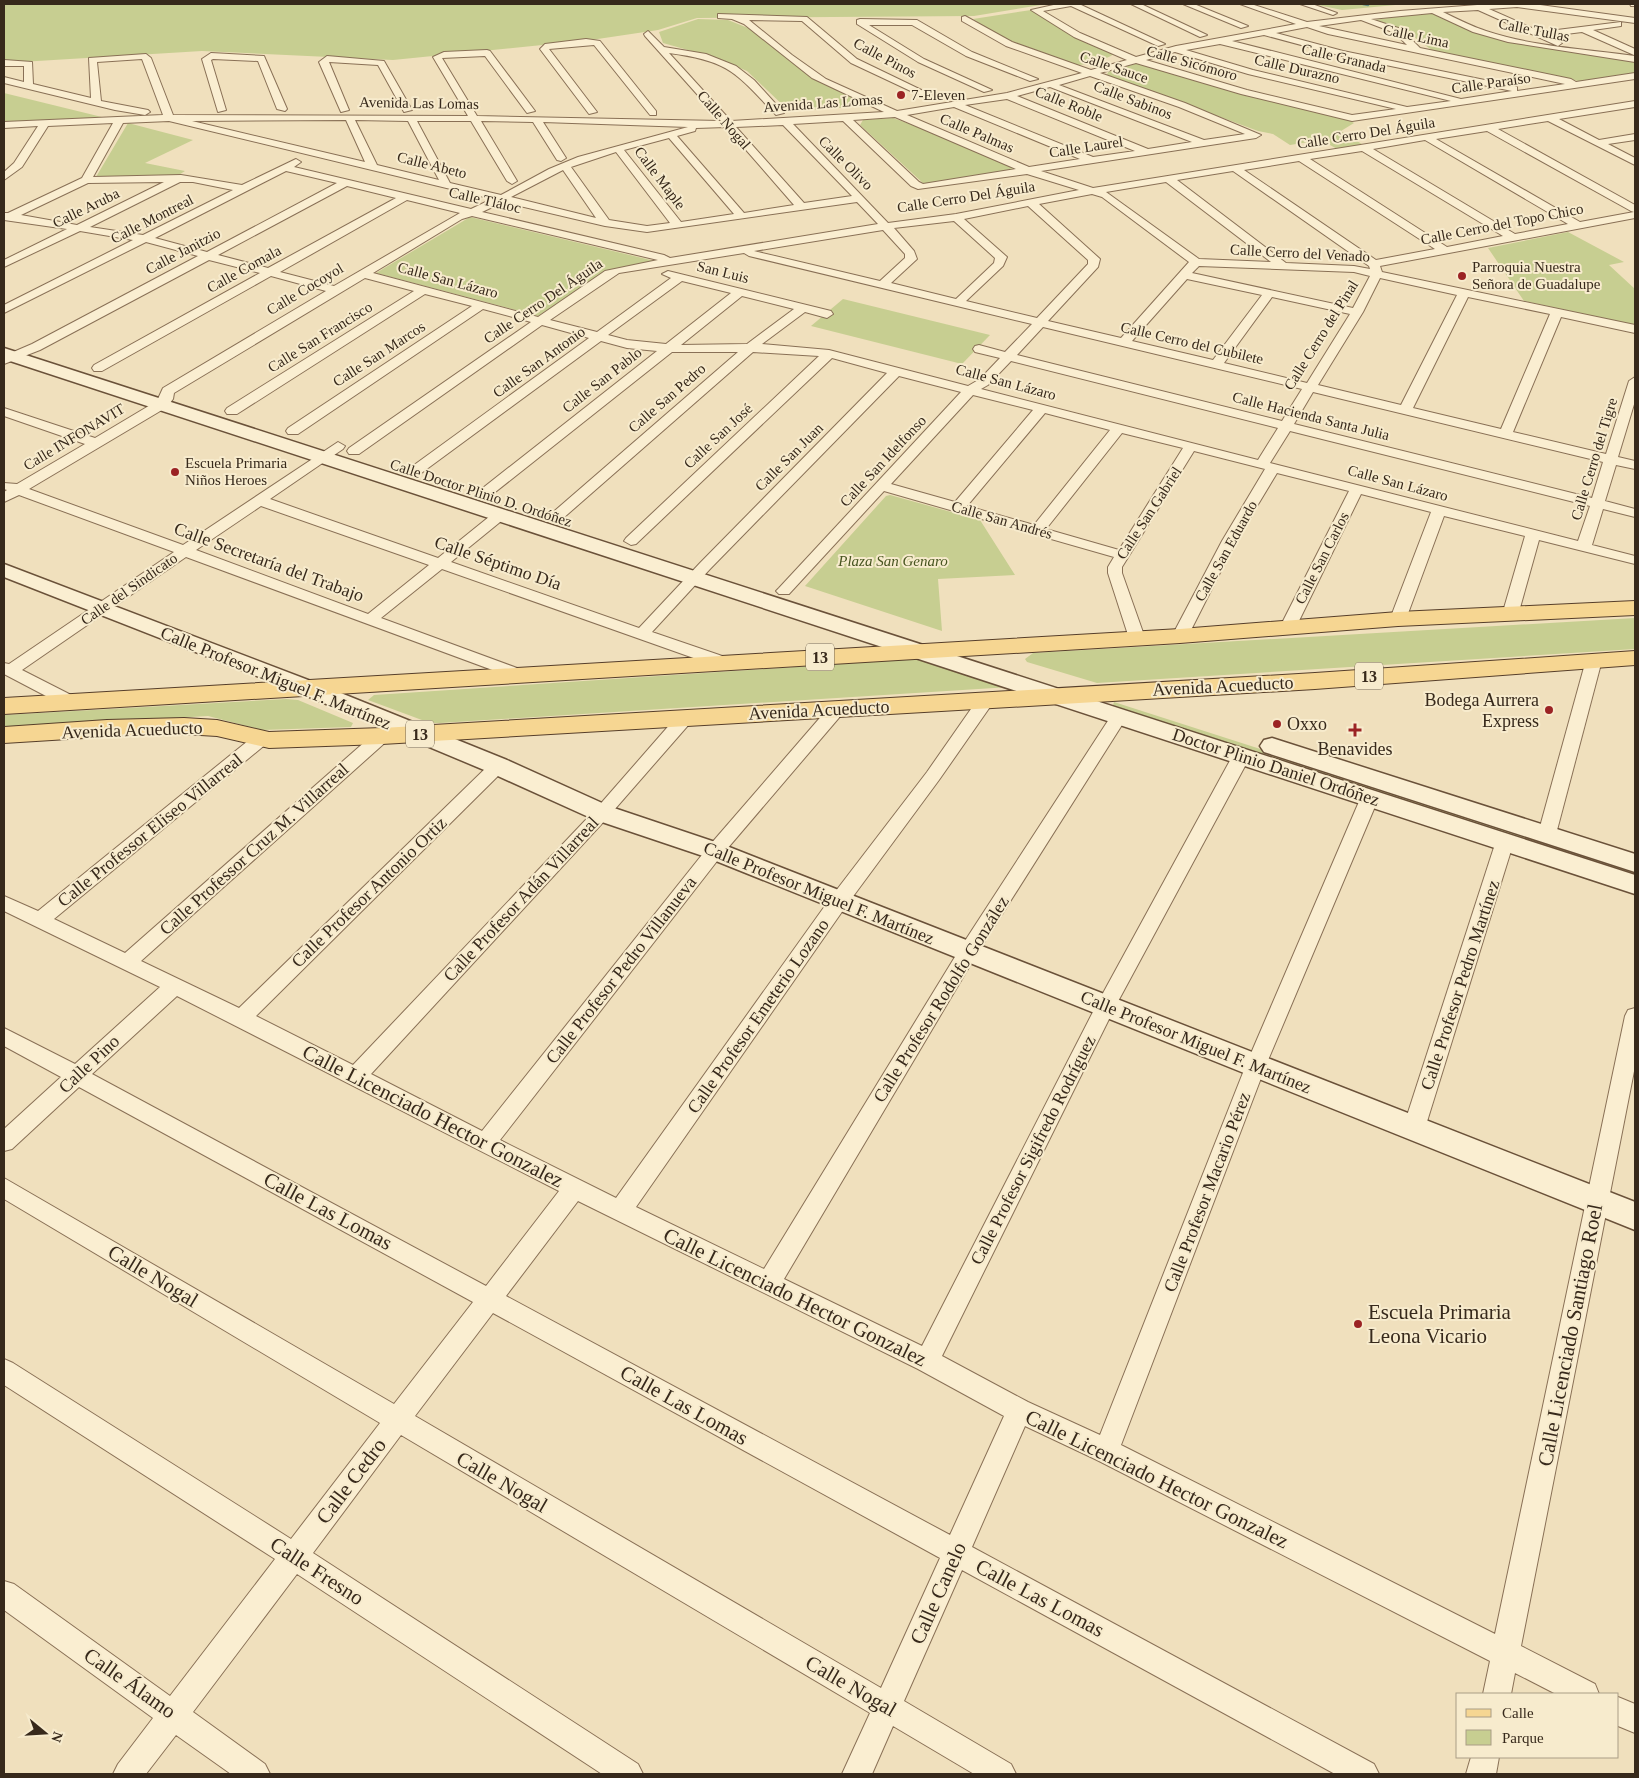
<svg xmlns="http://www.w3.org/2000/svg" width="1639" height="1778" font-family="'Times New Roman',serif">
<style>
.green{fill:#c7ce91}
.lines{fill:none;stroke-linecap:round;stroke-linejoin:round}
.stream{stroke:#688f85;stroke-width:2.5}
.street-casing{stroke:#897056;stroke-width:2}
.secondary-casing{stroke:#6a5139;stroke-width:3}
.primary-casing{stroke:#563e2a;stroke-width:2}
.street{fill:#faeed1;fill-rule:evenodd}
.secondary{fill:#faeed1;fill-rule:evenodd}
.primary{fill:#f6d692;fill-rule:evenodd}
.poi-dot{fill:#9b2324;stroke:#f7ebcd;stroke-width:2}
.labels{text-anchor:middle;stroke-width:4;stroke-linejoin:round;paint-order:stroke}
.far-street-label{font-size:15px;fill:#37291b;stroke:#f7ebcd}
.far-poi-label{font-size:15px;fill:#37291b;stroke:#f7ebcd;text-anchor:start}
.far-park-label{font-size:15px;font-style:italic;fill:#485521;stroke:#f7ebcd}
.shield{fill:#f7ebcd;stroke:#716350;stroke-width:1}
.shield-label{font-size:16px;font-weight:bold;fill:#37291b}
.street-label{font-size:18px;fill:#37291b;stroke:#f7ebcd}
.poi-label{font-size:18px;fill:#37291b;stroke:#f7ebcd;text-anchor:end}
.near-street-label{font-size:21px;fill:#37291b;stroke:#f7ebcd}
.near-poi-label{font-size:21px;fill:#37291b;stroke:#f7ebcd;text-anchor:start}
</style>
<rect width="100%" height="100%" fill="#f0e0bd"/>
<g class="green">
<polygon points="4,4 1047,4 974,16 697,18 658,30 591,40 393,60 202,51 4,63"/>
<polygon points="1313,4 1406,4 1342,10"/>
<path d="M1031 10 1114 54C1105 60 1087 65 1076 65 1053 64 993 33 973 19Z"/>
<polygon points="1429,12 1436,13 1493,37 1525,45 1635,61 1635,74 1583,82 1433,51 1406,31 1374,20"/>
<polygon points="698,19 728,20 753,30 761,38 815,79 863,103 852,107 799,111 788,110 747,71 716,58 663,43 659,32"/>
<polygon points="1138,63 1205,84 1345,118 1354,123 1341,131 1365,146 1339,150 1321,140 1290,145 1273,134 1258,131 1107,75 1108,72"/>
<polygon points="4,93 110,119 4,123"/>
<polygon points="893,118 960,142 1022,169 932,185 924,184 860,125 863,120"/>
<polygon points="128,123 193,140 145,163 185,171 177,176 96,177"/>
<polygon points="470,217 655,261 608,270 538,316 376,273"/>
<polygon points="1568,232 1624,262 1609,265 1635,289 1635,325 1524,301 1488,248"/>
<polygon points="843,299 990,335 962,364 811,326"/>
<polygon points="890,495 980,520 1015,575 938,579 942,631 805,586 886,496"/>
<polygon points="1635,618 1635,649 1097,683 1027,662 1025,659 1033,653"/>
<polygon points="915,659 922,659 1010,687 440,723 430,723 368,700 374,695"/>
<polygon points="286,699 298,700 353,723 351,727 262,730 208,716 4,728 4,715"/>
<polygon points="1114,702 1635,869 1635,877 1116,707 1113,705"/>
</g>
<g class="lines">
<polyline class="stream" points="1363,4 1368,5"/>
<g class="street-casing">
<g id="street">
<path d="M1058 4H1079L1165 44 1158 46 1071 6 1043 11 1080 33 1136 57 1176 46 1296 24 1240 4H1251L1307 22 1400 11 1490 4H1533L1635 18V23L1517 7 1489 9 1541 32 1621 22V26L1593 30 1635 49 1634 55 1582 32 1550 36 1562 43 1558 46 1478 10 1443 12C1457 19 1471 26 1486 31 1534 47 1586 49 1635 56V62L1508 42 1473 32 1432 13 1371 19 1401 29 1420 48 1571 79 1576 82 1635 73V79L1352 121 1241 94 1136 63 1100 73 1185 103 1261 135 1256 138 1041 171 1093 188 1635 101V107L1559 119 1599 140 1635 134V140L1608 144 1635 158V165L1548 121 1498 129 1635 205V218L1380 266 1382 272 1635 325V333L1561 317 1513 432 1606 454 1629 381 1635 377V401L1618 457 1635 461V469L1616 465 1605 501 1635 509V517L1603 509 1592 545 1635 556V564L1539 540 1518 615 1510 620 1505 618 1502 615 1525 536 1444 516 1406 619 1398 624 1393 622 1390 619 1431 512 1361 494 1296 627 1288 632 1282 630 1280 627 1349 491 1277 473 1236 541 1188 636 1186 639H1174L1172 636 1222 541 1265 469 1194 451 1122 567V573L1145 638 1143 641 1137 643 1129 638 1108 573V567L1114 557 884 491 789 594H779L776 591 779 588 961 392 899 376 710 569 652 632 731 659 733 663 731 667H719L442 569 381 618 528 672 530 676 528 680 522 681 186 557 22 670 77 698 79 702 77 706H65L4 674V663L9 664 174 552 19 495 4 502V492L7 490 4 489V483L17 484 85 444 4 416V408L95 438 157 401 163 388 326 291 271 276 102 371H94L92 368 94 365 260 273 209 260 40 350 4 364V356L32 344 198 256 146 242 4 313V305L133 240 80 231 4 267V260L67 229 4 220V213H8L82 178 113 123 48 126 22 167 4 180V172L14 163 38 126 4 128V122L163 115 142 59 97 62 101 101 148 110 150 112 145 115 115 110 4 83V77L24 82V66H4V60L32 62 33 84 91 98 89 58 146 54 151 58 173 115 468 116 433 57 444 52 487 50 490 51 535 111 527 113 485 56 442 58 477 116 721 121 645 36 644 34 648 31 664 47 706 54 736 66 754 80 784 113 776 115C736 73 730 61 669 53L731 121 884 112 812 78 744 24 732 19 718 18V14L807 17 857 59 940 99 932 101 851 63 802 21 749 20 792 55 826 79 897 111 1007 93 1082 73 1006 46 962 21V17L965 16 1012 42 1091 70 1127 60 1074 37 1031 10ZM1361 20 1395 33 1407 45 1319 26ZM1307 27 1328 34 1565 84 1517 91V87L1514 86 1343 51 1276 33ZM1264 35 1342 56 1512 91 1461 99 1232 41ZM1220 44 1451 101 1407 107 1253 70 1186 50ZM1175 52 1248 74 1396 109 1352 115 1247 90 1146 60ZM1090 76 1179 107 1245 134 1204 140 1059 85ZM1050 87 1192 142 1148 149 1017 96ZM1007 99 1135 151 1093 157 965 105ZM954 107 1080 159 1029 167 907 115ZM895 117 1016 169 923 184 919 182 853 120ZM346 120 365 162 192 121ZM355 120 408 121 439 180 377 165ZM169 121 492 199 471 209 294 167 301 162 296 159 242 185 181 175 93 177 123 123ZM417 121H471L507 181 512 184 517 181 481 121 533 122 557 160 561 161 566 158 543 122 688 127 578 157 549 169 501 195 450 183ZM843 121 911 186 918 189 1027 174 1079 190 956 214 888 223 793 124ZM783 125 852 196 804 203 736 127ZM726 127 794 205 744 213 677 136 695 131 696 128ZM1487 131 1631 211 1634 212 1580 222 1436 139ZM669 138 734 214 681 222 624 150ZM1425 140 1568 224 1515 234 1373 149ZM1362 151 1503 236 1447 247 1310 159ZM616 152 670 223 647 226 609 220 571 167ZM1299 161 1435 249 1376 260 1244 170ZM563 170 596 218 511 197ZM286 171 337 183 207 252 155 238ZM1233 171 1369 266 1370 269 1354 266 1286 263 1177 180ZM164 182 77 225 21 215 88 183ZM180 182H193L233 190 143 235 90 227ZM1166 182 1271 262 1199 259 1106 192ZM347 186 396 198 268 268 218 255ZM1092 194 1102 197 1189 262 1121 338 1048 321 1098 267 1100 259 1039 204ZM407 200 460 213 334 286 280 272ZM503 202 605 226 647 232 857 202 878 224 670 258 664 255 482 212ZM1028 206 1088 260V264L1037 318 966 301 1003 266 1007 257 964 219ZM472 216 658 260 605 271 538 317 373 273 462 219ZM954 221 995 258 994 263 956 299 891 283 917 259 914 251 894 228ZM883 230 905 254V258L880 281 754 251ZM744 253 749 256 1032 324 1005 352 979 345 975 346 973 349 975 352 1000 358 980 379 968 386 829 350 762 344 805 312 827 318 833 314 831 311 668 271 662 274 671 278 597 332 550 320 619 273ZM1199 266 1354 272 1370 276 1353 308 1192 273ZM365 278 414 291 227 408 225 411 227 414H237L425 294 472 306 288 428 286 431 288 434H298L483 309 531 322 349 448 347 451 349 454H359L542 325 589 338 410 468 408 471 410 474H420L601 341 627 348 657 351 479 491 477 494 484 498 489 497 672 352H738L551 514 549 517 551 520H561L753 352 819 356 626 538 624 541 631 545 636 544 832 358 887 373 700 563 639 628 451 562 505 518 507 515 505 512H495L438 558 270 499 343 449 345 446 338 442 183 545 29 489 167 407 173 399 174 393ZM1380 278 1457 295 1401 405 1318 385 1363 312ZM1187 279 1262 295 1213 360 1132 341ZM682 281 731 293 666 344 627 340 608 335ZM742 296 794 309 747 344 681 345ZM1272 297 1350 314 1307 383 1224 363ZM1468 297 1550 314 1501 429 1413 408ZM1043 327 1302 389 1282 421 1017 355ZM1011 361 1278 428 1258 460 981 389 988 385ZM1313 392 1603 462 1592 498 1294 424ZM973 395 1033 410 955 502 891 484ZM1045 413 1110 430 1034 525 967 506ZM1290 431 1590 506 1578 541 1270 463ZM1122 433 1183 448 1119 550 1046 529ZM261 506 429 565 368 614 196 550Z"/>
<polygon points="1131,4 1141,4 1207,35 1200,37"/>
<polygon points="1183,4 1194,4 1248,26 1241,28"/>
<polygon points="1300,4 1312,4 1337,13 1333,15"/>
<polygon points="1630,4 1635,4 1635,6 1631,6"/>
<polygon points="860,19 917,20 972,52 1038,79 1030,81 966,56 912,25 869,25 924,59 992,90 984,92 918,62 857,24 857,20"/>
<polygon points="586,39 600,41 656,111 656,115 650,115 594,45 549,49 597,112 589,114 540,49 545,44"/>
<polygon points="211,53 264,56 287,109 285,111 277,109 258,61 213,59 211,60 226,110 218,112 202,59"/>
<polygon points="327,56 384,61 412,110 404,112 378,65 329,62 349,110 341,112 319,62"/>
<polygon points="1594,655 1600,656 1602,660 1556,834 1553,839 1547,840 1541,839 1538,834 1586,660 1588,656"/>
<path d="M986 695 992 696 994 700 992 704 939 780 846 906 636 1207 764 1269 961 947 1113 713H1125L1127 717 975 957 784 1279 922 1346 1096 1006 1233 755 1236 751H1248L1251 755 1115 1007 942 1356 1028 1402 1100 1435 1246 1065 1361 797 1364 793 1370 791 1376 793 1379 797 1266 1065 1121 1445 1495 1634 1625 1016 1628 1010 1635 1008V1066L1521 1646 1595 1684 1599 1694H1556L1515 1673 1511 1694H1483L1490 1661 1097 1460 1025 1426 972 1547 1374 1764 1379 1774H1335L962 1570 904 1701 1011 1764 1016 1774H974L893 1726 872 1774H842L870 1713 401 1435 313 1553 638 1764 643 1774H602L297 1574 193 1712 265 1764 270 1774H231L176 1735 146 1774H113L118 1764 153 1718 4 1610V1581L14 1584 170 1696 275 1559 4 1385V1359L13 1363 291 1539 380 1423 4 1199V1178L394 1404 473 1302 79 1087 12 1149 4 1151V1129L61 1077 4 1046V1028L75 1064 160 987 4 911V896L38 911 254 736H266L268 740 266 744 54 919 125 953 376 732H388L390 736 388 740 141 961 239 1008 492 762H504L507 766 504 770 256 1016 353 1065 596 809 679 714H691L693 718 691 722 608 817 371 1074 482 1131 709 846 831 705H843L845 709 843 713 721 856 500 1140 616 1198 832 896 927 772 980 696ZM177 996 559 1191 486 1286 92 1074ZM578 1201 918 1369 1004 1416 950 1535 506 1296ZM493 1313 940 1558 881 1688 415 1416Z"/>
<polygon points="1505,835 1511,836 1514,841 1425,1128 1422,1134 1414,1137 1406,1134 1403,1128 1496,841 1499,836"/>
<polygon points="1618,1697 1635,1704 1635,1733 1618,1726"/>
<polygon points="1471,1757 1499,1757 1496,1774 1466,1774"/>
</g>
</g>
<g class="secondary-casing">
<g id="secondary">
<polygon points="4,348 1635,875 1635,894 4,359"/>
<polygon points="4,564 316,683 507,760 611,807 724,845 1635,1202 1635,1230 706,857 593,819 489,772 300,693 4,577"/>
<polygon points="1272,738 1635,854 1635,872 1264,752 1260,746 1264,740"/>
</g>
</g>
<g class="primary-casing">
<g id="primary">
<polygon points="1635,601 1635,615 1398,626 1180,643 4,714 4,698 1180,629 1398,612"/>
<polygon points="1635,651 1635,665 1315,689 382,744 269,748 217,736 184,734 132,735 4,743 4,727 107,720 184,718 217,720 269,732 382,728 1315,673"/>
</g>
</g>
<use href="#street" class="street"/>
<use href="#secondary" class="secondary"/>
<use href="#primary" class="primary"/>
</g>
<g class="poi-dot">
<circle cx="901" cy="95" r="5"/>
<circle cx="1462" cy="276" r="5"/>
<circle cx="175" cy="472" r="5"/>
<circle cx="1549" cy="710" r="5"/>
<circle cx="1277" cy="724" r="5"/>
<path d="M1352.5 722.5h5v5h5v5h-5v5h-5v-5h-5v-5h5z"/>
<circle cx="1358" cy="1324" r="5"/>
</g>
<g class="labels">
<g class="far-street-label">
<text transform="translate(1534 30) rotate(11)" y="5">Calle Tullas</text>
<text transform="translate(1416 36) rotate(12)" y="5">Calle Lima</text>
<text transform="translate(885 58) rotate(28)" y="5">Calle Pinos</text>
<text transform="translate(1344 58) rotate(13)" y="5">Calle Granada</text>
<text transform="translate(1192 63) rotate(16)" y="5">Calle Sicómoro</text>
<text transform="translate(1114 67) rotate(19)" y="5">Calle Sauce</text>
<text transform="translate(1297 69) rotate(13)" y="5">Calle Durazno</text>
<text transform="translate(1491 83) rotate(-8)" y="5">Calle Paraíso</text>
<text transform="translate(1133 100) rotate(21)" y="5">Calle Sabinos</text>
<text transform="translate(419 103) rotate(1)" y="5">Avenida Las Lomas</text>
<text transform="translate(823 103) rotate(-4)" y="5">Avenida Las Lomas</text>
<text transform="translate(1069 104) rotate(22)" y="5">Calle Roble</text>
<text transform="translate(724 120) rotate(49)" y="5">Calle Nogal</text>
<text transform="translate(977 133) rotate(23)" y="5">Calle Palmas</text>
<text transform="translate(1366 133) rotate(-9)" y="5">Calle Cerro Del Águila</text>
<text transform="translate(1086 147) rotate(-9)" y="5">Calle Laurel</text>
<text transform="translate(846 163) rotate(45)" y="5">Calle Olivo</text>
<text transform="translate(432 165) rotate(14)" y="5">Calle Abeto</text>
<text transform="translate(660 178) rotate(53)" y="5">Calle Maple</text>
<text transform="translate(966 197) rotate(-9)" y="5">Calle Cerro Del Águila</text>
<text transform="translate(485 200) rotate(13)" y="5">Calle Tláloc</text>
<text transform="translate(86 208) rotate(-26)" y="5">Calle Aruba</text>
<text transform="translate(152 219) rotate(-27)" y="5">Calle Montreal</text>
<text transform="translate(1502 224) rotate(-11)" y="5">Calle Cerro del Topo Chico</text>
<text transform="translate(183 251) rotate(-28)" y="5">Calle Janitzio</text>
<text transform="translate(1300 253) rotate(3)" y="5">Calle Cerro del Venado</text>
<text transform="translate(244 269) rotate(-29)" y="5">Calle Comala</text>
<text transform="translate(723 272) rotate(14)" y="5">San Luis</text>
<text transform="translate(448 280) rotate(15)" y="5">Calle San Lázaro</text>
<text transform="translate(305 289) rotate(-31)" y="5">Calle Cocoyol</text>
<text transform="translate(543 301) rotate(-34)" y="5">Calle Cerro Del Águila</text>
<text transform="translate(1321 335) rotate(-58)" y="5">Calle Cerro del Pinal</text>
<text transform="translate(320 337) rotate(-32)" y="5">Calle San Francisco</text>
<text transform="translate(1192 343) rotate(13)" y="5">Calle Cerro del Cubilete</text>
<text transform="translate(379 354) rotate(-33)" y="5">Calle San Marcos</text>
<text transform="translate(539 362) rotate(-36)" y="5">Calle San Antonio</text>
<text transform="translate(602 380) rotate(-38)" y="5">Calle San Pablo</text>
<text transform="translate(1006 382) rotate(15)" y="5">Calle San Lázaro</text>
<text transform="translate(667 398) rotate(-41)" y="5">Calle San Pedro</text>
<text transform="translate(1311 416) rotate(14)" y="5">Calle Hacienda Santa Julia</text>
<text transform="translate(718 436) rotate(-43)" y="5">Calle San José</text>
<text transform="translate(74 437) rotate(-31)" y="5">Calle INFONAVIT</text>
<text transform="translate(789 457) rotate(-45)" y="5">Calle San Juan</text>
<text transform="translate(1594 459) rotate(-73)" y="5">Calle Cerro del Tigre</text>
<text transform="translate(883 461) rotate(-47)" y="5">Calle San Idelfonso</text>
<text transform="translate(1398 483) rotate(15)" y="5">Calle San Lázaro</text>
<text transform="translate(481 493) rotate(18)" y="5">Calle Doctor Plinio D. Ordóñez</text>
<text transform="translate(1149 513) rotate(-57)" y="5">Calle San Gabriel</text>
<text transform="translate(1002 520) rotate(16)" y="5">Calle San Andrés</text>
<text transform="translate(1226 551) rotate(-61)" y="5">Calle San Eduardo</text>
<text transform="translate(1322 558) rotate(-63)" y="5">Calle San Carlos</text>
<text transform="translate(129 589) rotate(-35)" y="5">Calle del Sindicato</text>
</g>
<g class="far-poi-label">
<text x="911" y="100">7-Eleven</text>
<text x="1472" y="272">Parroquia Nuestra<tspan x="1472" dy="17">Señora de Guadalupe</tspan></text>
<text x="185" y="468">Escuela Primaria<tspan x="185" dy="17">Niños Heroes</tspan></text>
</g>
<g class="far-park-label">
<text x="893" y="566">Plaza San Genaro</text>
</g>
<g class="shield">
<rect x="806" y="643.5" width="28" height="27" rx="4"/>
<rect x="1355" y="662.5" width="28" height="27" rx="4"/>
<rect x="406" y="720.5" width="28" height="27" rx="4"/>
</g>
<g class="shield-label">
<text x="820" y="663">13</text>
<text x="1369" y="682">13</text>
<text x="420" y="740">13</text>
</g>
<g class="street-label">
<text transform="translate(269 562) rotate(20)" y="6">Calle Secretaría del Trabajo</text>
<text transform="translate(498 563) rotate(19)" y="6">Calle Séptimo Día</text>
<text transform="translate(276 678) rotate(22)" y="6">Calle Profesor Miguel F. Martínez</text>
<text transform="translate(1223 686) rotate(-3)" y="6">Avenida Acueducto</text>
<text transform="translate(819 710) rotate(-3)" y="6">Avenida Acueducto</text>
<text transform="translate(132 730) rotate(-2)" y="6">Avenida Acueducto</text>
<text transform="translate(1276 767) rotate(18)" y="6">Doctor Plinio Daniel Ordóñez</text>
<text transform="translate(150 830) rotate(-39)" y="6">Calle Professor Eliseo Villarreal</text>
<text transform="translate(254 849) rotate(-42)" y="6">Calle Professor Cruz M. Villarreal</text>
<text transform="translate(369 892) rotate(-44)" y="6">Calle Profesor Antonio Ortiz</text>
<text transform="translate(819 893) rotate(22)" y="6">Calle Profesor Miguel F. Martínez</text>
<text transform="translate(521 899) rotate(-47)" y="6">Calle Profesor Adán Villarreal</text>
<text transform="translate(621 970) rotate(-52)" y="6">Calle Profesor Pedro Villanueva</text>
<text transform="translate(1460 985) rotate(-72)" y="6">Calle Profesor Pedro Martínez</text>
<text transform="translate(941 999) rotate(-58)" y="6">Calle Profesor Rodolfo González</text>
<text transform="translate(758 1016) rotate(-55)" y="6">Calle Profesor Emeterio Lozano</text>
<text transform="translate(1196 1042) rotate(22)" y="6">Calle Profesor Miguel F. Martínez</text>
<text transform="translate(89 1064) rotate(-43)" y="6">Calle Pino</text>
<text transform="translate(1033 1150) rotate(-63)" y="6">Calle Profesor Sigifredo Rodríguez</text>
<text transform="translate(1207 1192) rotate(-69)" y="6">Calle Profesor Macario Pérez</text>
</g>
<g class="poi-label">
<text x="1539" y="706">Bodega Aurrera<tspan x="1539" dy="21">Express</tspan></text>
<text x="1287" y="730" text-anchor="start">Oxxo</text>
<text x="1355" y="755" text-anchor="middle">Benavides</text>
</g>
<g class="near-street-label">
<text transform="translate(433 1116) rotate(27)" y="7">Calle Licenciado Hector Gonzalez</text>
<text transform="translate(328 1211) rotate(28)" y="7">Calle Las Lomas</text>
<text transform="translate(153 1276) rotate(31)" y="7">Calle Nogal</text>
<text transform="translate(795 1297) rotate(26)" y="7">Calle Licenciado Hector Gonzalez</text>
<text transform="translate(1570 1335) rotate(-79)" y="7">Calle Licenciado Santiago Roel</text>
<text transform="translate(684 1405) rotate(29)" y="7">Calle Las Lomas</text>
<text transform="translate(1157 1479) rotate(26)" y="7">Calle Licenciado Hector Gonzalez</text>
<text transform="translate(351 1481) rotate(-53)" y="7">Calle Cedro</text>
<text transform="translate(502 1482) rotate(30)" y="7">Calle Nogal</text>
<text transform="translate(317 1571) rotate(33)" y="7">Calle Fresno</text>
<text transform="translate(938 1593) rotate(-66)" y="7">Calle Canelo</text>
<text transform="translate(1040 1598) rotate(28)" y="7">Calle Las Lomas</text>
<text transform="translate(130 1683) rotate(35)" y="7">Calle Álamo</text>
<text transform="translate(851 1686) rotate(30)" y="7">Calle Nogal</text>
</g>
<g class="near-poi-label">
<text x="1368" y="1319">Escuela Primaria<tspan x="1368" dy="24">Leona Vicario</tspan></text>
</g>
</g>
<rect width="1639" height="1778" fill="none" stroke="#37291b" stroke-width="10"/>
<rect x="1456" y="1693" width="162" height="65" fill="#f7ebcd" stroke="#aa9d86"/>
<rect x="1466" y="1709" width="25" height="8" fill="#f6d692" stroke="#aa9d86"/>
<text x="1502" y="1718" font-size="15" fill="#37291b">Calle</text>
<rect x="1466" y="1730" width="25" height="15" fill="#c7ce91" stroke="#aa9d86"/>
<text x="1502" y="1743" font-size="15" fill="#37291b">Parque</text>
<g transform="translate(45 1733) rotate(108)" stroke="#f7ebcd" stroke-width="4" paint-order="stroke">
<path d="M0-4L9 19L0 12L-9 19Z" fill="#37291b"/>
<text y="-8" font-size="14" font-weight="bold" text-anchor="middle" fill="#37291b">N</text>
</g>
</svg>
